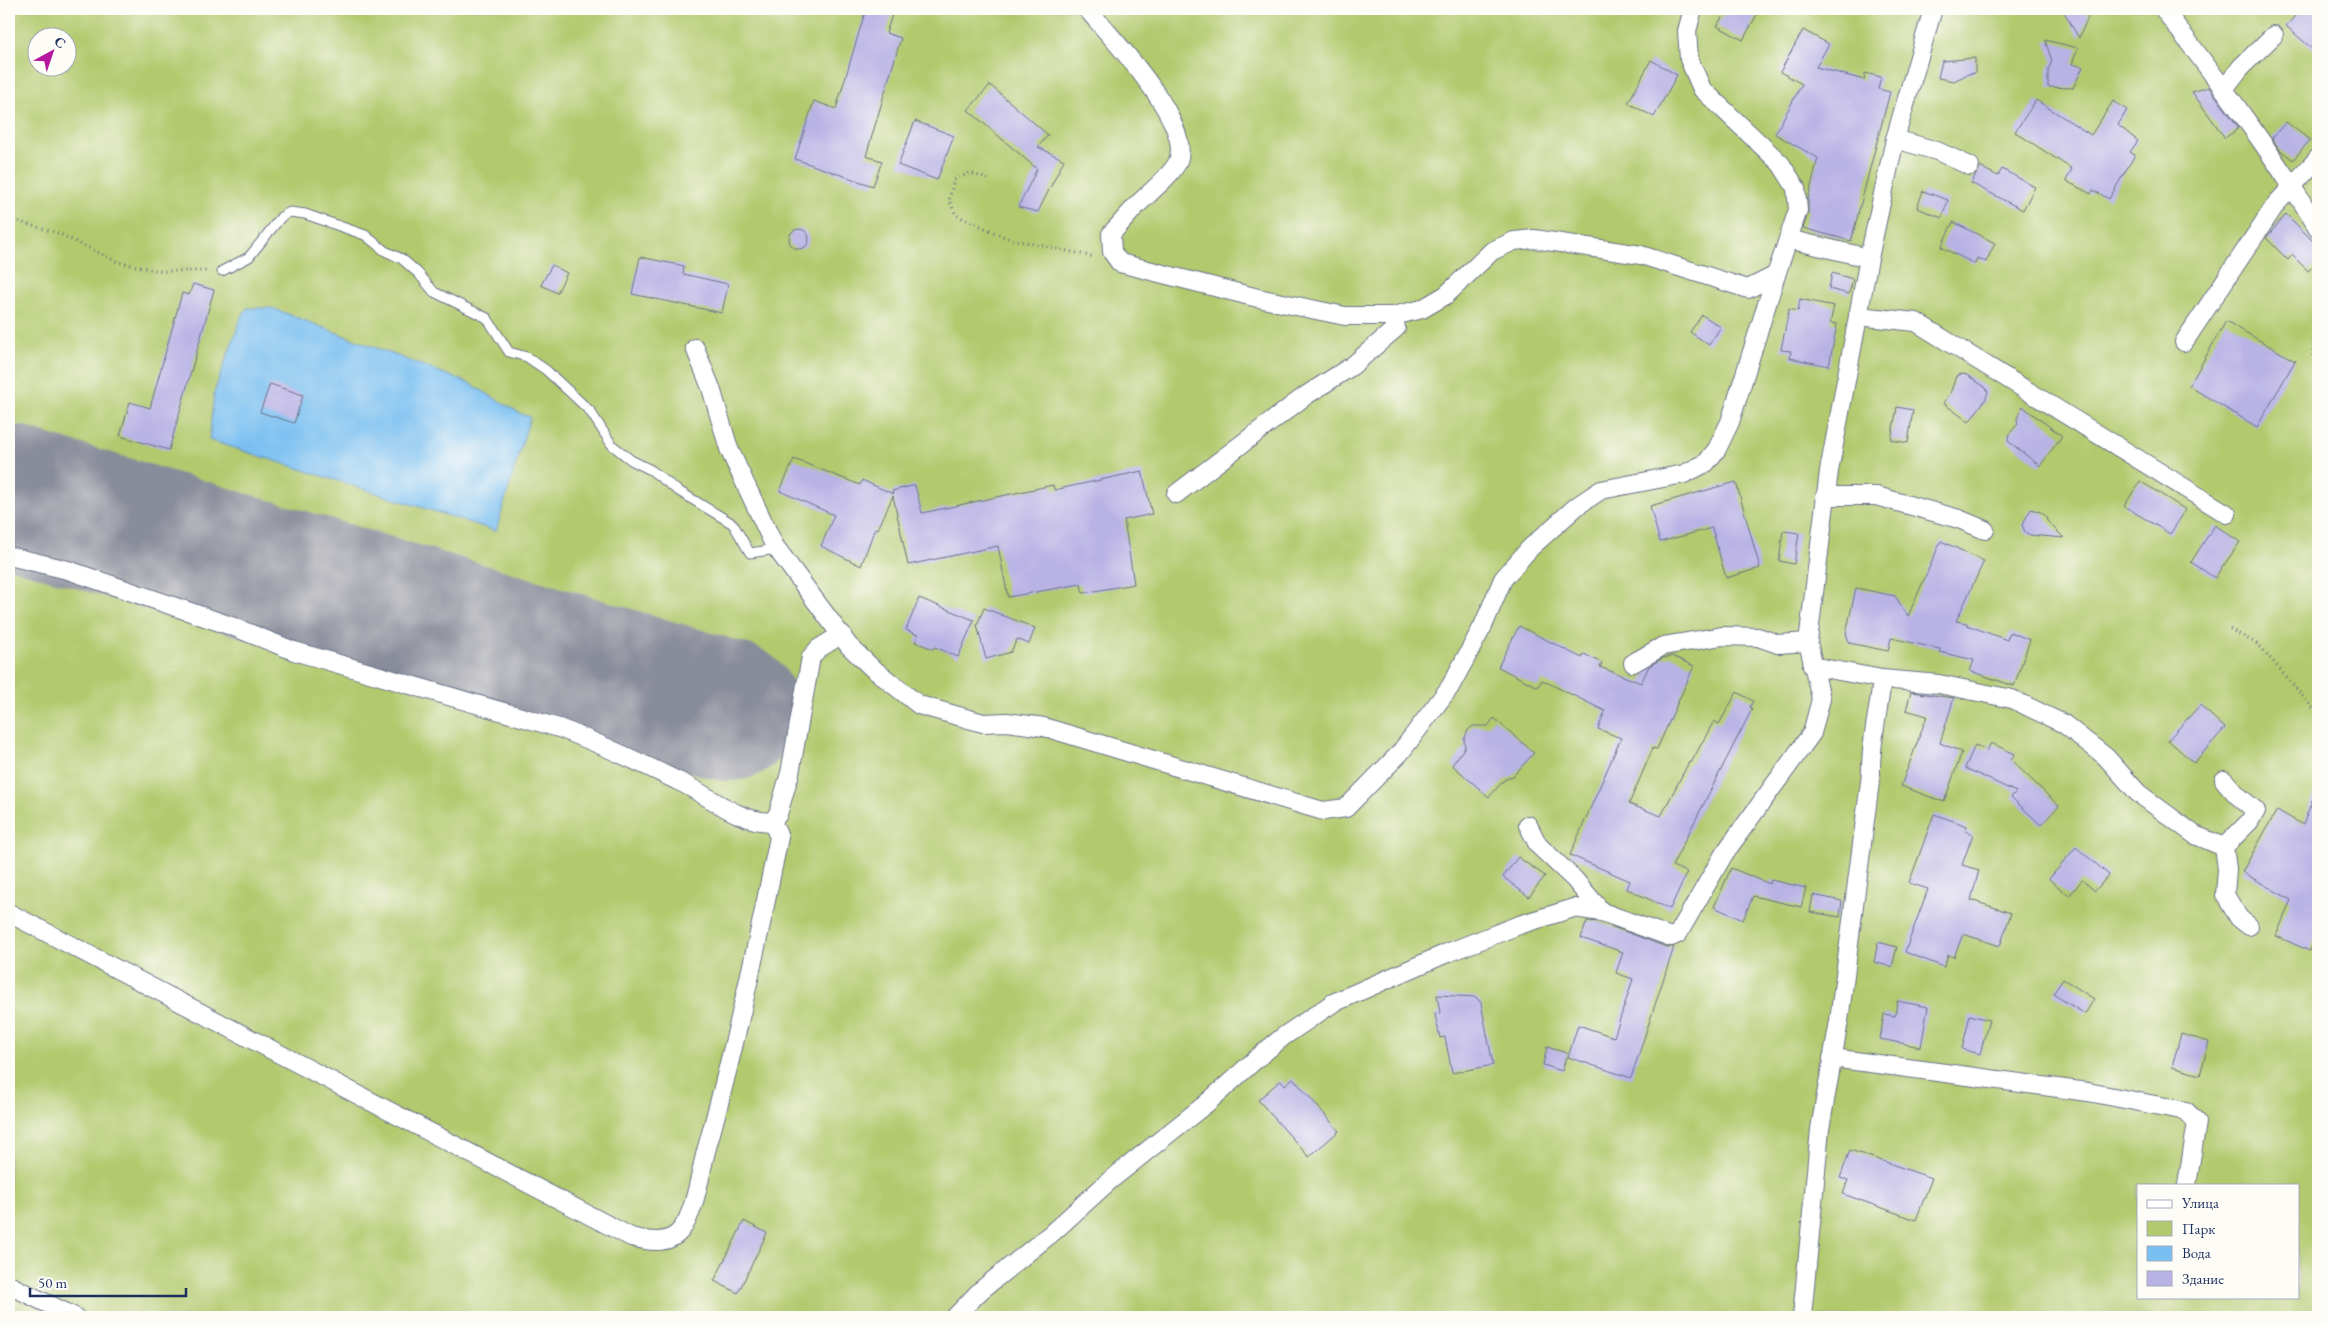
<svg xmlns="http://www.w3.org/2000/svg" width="2327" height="1326" font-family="'EB Garamond',serif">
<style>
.green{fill:#b2c96d;stroke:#667c66;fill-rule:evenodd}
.water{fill:#7abff1;stroke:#4a77a8}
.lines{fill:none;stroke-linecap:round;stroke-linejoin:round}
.runway{stroke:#898c9a;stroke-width:140}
.building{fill:#b9b2e5}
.lane-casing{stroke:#687088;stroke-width:11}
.street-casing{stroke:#687088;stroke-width:20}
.path{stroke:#687088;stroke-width:3;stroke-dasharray:1 4;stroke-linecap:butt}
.lane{stroke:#fff;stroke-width:9}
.street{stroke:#fff;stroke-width:18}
</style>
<rect width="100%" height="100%" fill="#fdfcf7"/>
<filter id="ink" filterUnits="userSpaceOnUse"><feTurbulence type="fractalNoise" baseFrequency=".02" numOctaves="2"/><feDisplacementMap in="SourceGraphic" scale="10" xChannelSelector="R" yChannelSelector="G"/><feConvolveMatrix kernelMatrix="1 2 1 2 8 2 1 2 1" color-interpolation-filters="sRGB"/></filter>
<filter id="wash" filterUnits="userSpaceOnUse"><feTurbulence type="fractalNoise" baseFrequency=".0096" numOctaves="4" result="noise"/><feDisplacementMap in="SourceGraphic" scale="20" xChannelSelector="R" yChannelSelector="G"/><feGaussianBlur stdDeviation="1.12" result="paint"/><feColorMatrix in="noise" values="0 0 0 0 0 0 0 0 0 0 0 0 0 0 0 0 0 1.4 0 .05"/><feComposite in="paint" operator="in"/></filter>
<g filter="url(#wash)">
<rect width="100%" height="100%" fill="#f7ead7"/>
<path class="green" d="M9 9H2318V1317H9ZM38 38H68V68H38ZM2138 1185H2298V1297H2138Z"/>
<g class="water">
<polygon points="247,308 272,308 471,384 521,414 530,417 496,531 209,440 214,393 241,318"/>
<polygon points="10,426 24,426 57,443 95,456 97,464 88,481 82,481 40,465 9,449"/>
</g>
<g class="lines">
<polyline class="runway" points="9,495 729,711"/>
</g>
<g id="blocks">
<g class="building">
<polygon points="866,9 894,9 886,33 901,38 866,156 882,161 873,186 795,159 814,101 836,109"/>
<polygon points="1727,9 1760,9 1743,40 1717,26"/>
<polygon points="2062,9 2084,9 2088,17 2079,38"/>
<polygon points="2301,9 2318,9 2318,54 2286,26"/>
<polygon points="1803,30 1829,44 1816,67 1864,80 1865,73 1881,77 1878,89 1890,92 1851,241 1803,228 1808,213 1808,199 1818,158 1775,134 1802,84 1780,72"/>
<polygon points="2045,40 2078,48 2072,64 2083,67 2073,88 2048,87 2048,70 2052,61"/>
<polygon points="1975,58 1975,73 1968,74 1954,81 1938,78 1942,61"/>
<polygon points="1651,60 1677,75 1654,117 1628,103"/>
<polygon points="990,85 1048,135 1038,147 1064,160 1038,212 1018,207 1037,169 968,110"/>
<polygon points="2209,87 2239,128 2225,138 2192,92"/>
<polygon points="2036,100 2091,135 2113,101 2127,110 2118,125 2138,141 2130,152 2135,155 2109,199 2093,190 2091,194 2066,181 2072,169 2015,132"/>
<polygon points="915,121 954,136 937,180 898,165"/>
<polygon points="2286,122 2310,140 2293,160 2279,149 2272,138"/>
<polygon points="1980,167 1998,176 2002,169 2035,187 2023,210 1971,183"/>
<polygon points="1923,191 1948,200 1942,218 1917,208"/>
<polygon points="2286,214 2318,246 2318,262 2308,271 2292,255 2288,260 2266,238"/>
<polygon points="1953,222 1995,243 1986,262 1977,258 1975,264 1941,247"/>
<circle cx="799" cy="239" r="10"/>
<polygon points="640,257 684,266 683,274 728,284 722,313 632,294"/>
<polygon points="552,265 567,273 557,293 541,285"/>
<polygon points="1832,273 1853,279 1849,294 1829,289"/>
<polygon points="193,284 214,290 169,450 120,436 130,402 150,408 182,293 189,295"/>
<polygon points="1800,299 1834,306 1830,323 1837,324 1829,366 1790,358 1791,351 1781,350 1789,309 1798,311"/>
<polygon points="1702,315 1721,327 1709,345 1690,332"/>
<polygon points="2226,321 2295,361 2257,427 2189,386"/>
<polygon points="1962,374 1967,375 1985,387 1988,392 1985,400 1969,422 1943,403 1950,394 1956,376"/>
<polygon points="270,384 303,395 294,423 260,412"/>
<polygon points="2022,406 2062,436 2040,466 2008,441 2009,434 2018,424 2017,419"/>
<polygon points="1897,407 1913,410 1908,443 1891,440"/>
<polygon points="794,459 860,485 862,480 893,494 892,491 915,485 922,513 1053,485 1054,490 1142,471 1152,514 1124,520 1134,584 1083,593 1081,584 1008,597 998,546 908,565 893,496 878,529 875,528 861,566 821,546 834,515 780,491"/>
<polygon points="2140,481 2186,510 2170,534 2124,506"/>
<polygon points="1736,482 1760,568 1726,578 1712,528 1660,542 1650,506"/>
<polygon points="2031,509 2041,512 2046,516 2047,521 2064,538 2030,535 2025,532 2022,525"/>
<polygon points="2215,525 2240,542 2215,578 2191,562"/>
<polygon points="1783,531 1799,533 1794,564 1779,561"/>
<polygon points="1941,541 1984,561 1956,621 1967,623 1967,625 2007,640 2010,632 2030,640 2014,686 1970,671 1974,660 1940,652 1940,649 1891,638 1888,651 1849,643 1846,633 1856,588 1895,596 1908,616"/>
<polygon points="919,598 974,620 958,657 935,647 933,649 915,642 918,635 906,630"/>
<polygon points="984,608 1035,628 1029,644 1017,639 1011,652 986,659 977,625"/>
<polygon points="1519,626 1582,658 1584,654 1602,663 1600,667 1641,683 1649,666 1663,658 1672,656 1694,666 1657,749 1653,748 1629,804 1661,816 1689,762 1691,763 1714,721 1719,724 1737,692 1753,701 1750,707 1752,709 1672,866 1687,872 1670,909 1627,889 1630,881 1570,855 1621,738 1598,729 1605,711 1542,680 1538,687 1498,667"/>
<polygon points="1911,692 1954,698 1940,743 1962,752 1944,802 1901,786 1927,716 1906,710"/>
<polygon points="2200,705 2225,728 2194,763 2168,740"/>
<polygon points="1494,718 1534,753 1513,776 1504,780 1489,797 1452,765 1465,747 1464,740 1468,730 1473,726 1488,726"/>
<polygon points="1991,743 2015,754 2011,760 2059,806 2041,825 2011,797 2016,792 1965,768 1975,745 1987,750"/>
<polygon points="2316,790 2318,790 2318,898 2313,913 2318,916 2318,931 2310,951 2276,936 2291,900 2242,872 2277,810 2303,825"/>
<polygon points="1934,814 1967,826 1965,831 1973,834 1962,865 1979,870 1971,900 2011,913 2000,946 1963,934 1954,957 1948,955 1944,967 1905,952 1928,889 1909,883"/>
<polygon points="2076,847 2109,875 2095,891 2082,880 2069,896 2049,879"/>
<polygon points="1518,857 1545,876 1529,897 1503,877"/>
<polygon points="1731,868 1770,884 1771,880 1806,888 1801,907 1753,896 1743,920 1714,907"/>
<polygon points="1813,895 1842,901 1840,917 1810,912"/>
<polygon points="1587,921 1599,922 1667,947 1674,947 1631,1078 1568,1057 1578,1025 1614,1037 1633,979 1616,973 1623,952 1581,938"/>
<polygon points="1878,942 1897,947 1892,967 1874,962"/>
<polygon points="2063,979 2094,999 2085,1014 2053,994"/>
<polygon points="1437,995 1476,997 1481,1003 1493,1065 1452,1073 1445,1037 1440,1038 1435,1014 1440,1013"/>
<polygon points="1897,1001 1928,1007 1921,1047 1880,1039 1884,1014 1895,1016"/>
<polygon points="1970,1015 1989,1020 1980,1054 1962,1049"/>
<polygon points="2181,1034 2209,1042 2200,1075 2172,1067"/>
<polygon points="1547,1047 1567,1053 1562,1071 1543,1065"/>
<polygon points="1293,1078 1339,1131 1309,1157 1258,1100 1281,1080 1285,1085"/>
<polygon points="1850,1150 1932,1178 1916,1220 1843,1194 1848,1180 1840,1178"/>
<polygon points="744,1221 767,1233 738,1293 714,1281"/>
</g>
</g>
</g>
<g filter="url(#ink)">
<use href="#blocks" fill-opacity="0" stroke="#687088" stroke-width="1"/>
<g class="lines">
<g class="lane-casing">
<polyline id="lane" points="222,271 249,257 281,217 290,212 305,214 365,235 385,251 402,259 418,273 434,292 487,318 509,352 527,357 546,370 590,411 612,445 631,460 651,470 677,490 733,524 750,553 777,549"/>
</g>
<g class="street-casing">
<g id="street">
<polyline points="1693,9 1687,31 1689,59 1702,89 1781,164 1796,188 1798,210 1776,275"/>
<path d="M2166 9 2165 11C2219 82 2272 152 2318 228"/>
<polyline points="2224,89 2241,67 2274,35"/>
<polyline points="1895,139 1937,151 1970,166"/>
<polyline points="1788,239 1869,258"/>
<polyline points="1858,316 1916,322 2227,514"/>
<polyline points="2184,342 2276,204 2318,158"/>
<path d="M695 348 711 388 729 449 774 545 849 646 871 667 919 705 983 723 1007 722 1044 727 1323 811 1346 808 1400 753 1450 687 1483 626 1503 579 1530 548 1577 506 1601 490 1684 474 1706 463 1717 449 1730 422 1776 275 1748 289 1641 255 1534 239 1514 241 1492 251 1446 295 1422 309 1393 316H1345L1258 298 1120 263 1112 252 1111 234C1120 224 1128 215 1137 205 1147 195 1173 174 1178 161 1193 122 1111 37 1087 9"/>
<polyline points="1176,494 1305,396 1352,366 1396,328 1393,316"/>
<polyline points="1825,496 1876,496 1959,519 1985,530"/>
<path d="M9 556 68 570 234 627 294 651 559 728C599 743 639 762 678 781 709 795 737 822 772 822L779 837C758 942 735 1048 706 1151 700 1174 695 1212 681 1230 668 1246 647 1241 631 1237L9 913"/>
<polyline points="1808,642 1829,471 1869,258 1895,139 1933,9"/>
<polyline points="1882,679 1939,684 2012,699 2064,724 2106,757 2138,793 2195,835 2224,847 2249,822 2256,811 2237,795 2224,780"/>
<polyline points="772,822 778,814 790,773 811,657 818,649 842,634"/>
<polyline points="1528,825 1538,845 1574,879 1602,912"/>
<polyline points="2224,847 2227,869 2225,895 2239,918 2249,926"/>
<polyline points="1832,1058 2088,1092 2186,1111 2197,1122 2187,1185"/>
<polyline points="9,1285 75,1317"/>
<polyline points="955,1317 980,1291 1053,1232 1108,1182 1207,1103 1255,1060 1284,1036 1333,1003 1447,953 1519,925 1574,908 1602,912 1671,937 1678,934 1724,854 1812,733 1821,699 1808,642 1778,644 1758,637 1722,636 1663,646 1633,663"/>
<path d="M1802 1317 1820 1129 1839 1021 1871 774C1870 742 1879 711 1882 679L1812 666"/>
</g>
</g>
<g class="path">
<polyline points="988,179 970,173 954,180 949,200 956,215 1007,238 1095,257"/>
<polyline points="9,219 58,233 118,262 159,271 208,271"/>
<path d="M2318 315C2310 332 2314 369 2318 387"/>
<polyline points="2230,629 2259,645 2318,714"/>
</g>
<use href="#lane" class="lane"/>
<use href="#street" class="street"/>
</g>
</g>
<rect width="2327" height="1326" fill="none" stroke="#fdfcf7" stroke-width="30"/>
<rect x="2137" y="1184" width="162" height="115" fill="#fdfcf7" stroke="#a3aaba"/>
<rect x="2147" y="1200" width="25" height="8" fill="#ffffff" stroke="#a3aaba"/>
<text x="2182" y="1208" font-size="15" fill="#1b2f5e">Улица</text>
<rect x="2147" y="1221" width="25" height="15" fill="#b2c96d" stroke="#a3aaba"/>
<text x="2182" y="1234" font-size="15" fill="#1b2f5e">Парк</text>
<rect x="2147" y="1246" width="25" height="15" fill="#7abff1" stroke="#a3aaba"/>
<text x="2182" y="1258" font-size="15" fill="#1b2f5e">Вода</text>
<rect x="2147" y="1271" width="25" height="15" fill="#b9b2e5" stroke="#a3aaba"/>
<text x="2182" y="1284" font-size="15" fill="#1b2f5e">Здание</text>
<g transform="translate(52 52) rotate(40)"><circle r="24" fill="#fdfcf7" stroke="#a3aaba"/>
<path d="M0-4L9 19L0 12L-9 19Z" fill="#b5179e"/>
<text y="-8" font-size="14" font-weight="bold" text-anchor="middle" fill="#1b2f5e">С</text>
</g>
<path d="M30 1288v8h156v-8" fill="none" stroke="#1b2f5e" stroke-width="2.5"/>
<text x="38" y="1288" font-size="15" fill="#1b2f5e" stroke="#fdfcf7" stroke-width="4" paint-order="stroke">50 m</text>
</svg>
